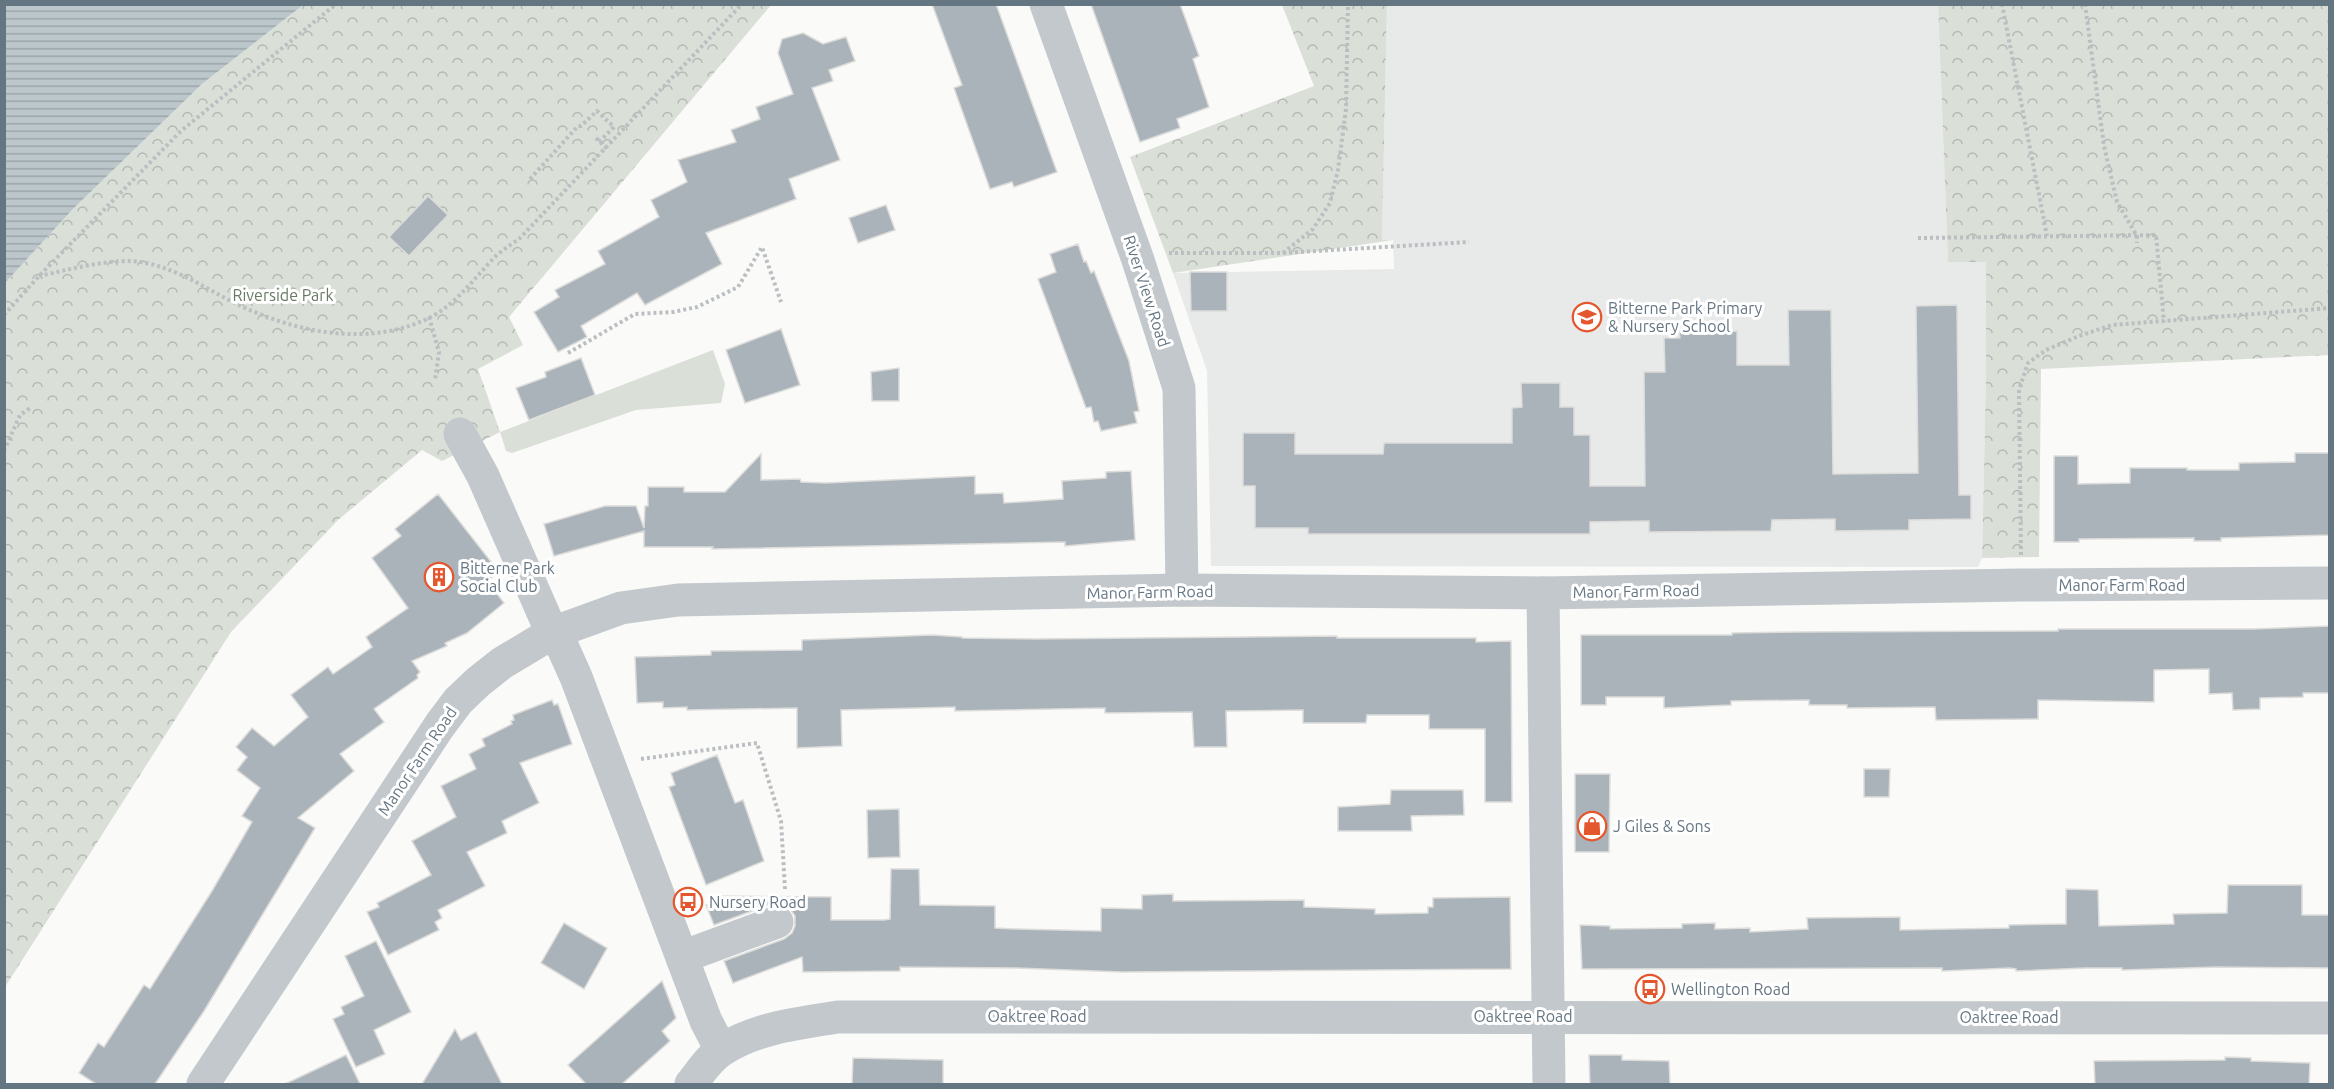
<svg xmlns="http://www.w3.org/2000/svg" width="2334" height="1089" font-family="Ubuntu,sans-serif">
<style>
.built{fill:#e8e9e9}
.green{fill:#dadfd7}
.park{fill:url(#park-crowns)}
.water{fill:url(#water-rules)}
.building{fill:#aab3b9;stroke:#dcdcda;stroke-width:1.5}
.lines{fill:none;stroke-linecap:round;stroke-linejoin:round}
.path{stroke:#bbbfc2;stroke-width:4;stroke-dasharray:3 3;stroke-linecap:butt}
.minor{stroke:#c3c8cc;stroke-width:33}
.labels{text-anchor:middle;stroke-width:6;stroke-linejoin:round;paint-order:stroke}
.street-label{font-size:16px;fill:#657683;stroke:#fff}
.park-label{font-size:16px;fill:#687a64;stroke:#fff}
.poi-label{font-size:16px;fill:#657683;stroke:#fff;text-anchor:start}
</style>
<defs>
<pattern id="park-crowns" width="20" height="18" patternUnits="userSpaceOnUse" patternTransform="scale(1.5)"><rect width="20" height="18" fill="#dadfd7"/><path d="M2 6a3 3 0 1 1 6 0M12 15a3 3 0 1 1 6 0" fill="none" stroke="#b4b9b4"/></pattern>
<pattern id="water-rules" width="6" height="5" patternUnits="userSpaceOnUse" patternTransform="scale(1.5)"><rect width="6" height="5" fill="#bbc7cb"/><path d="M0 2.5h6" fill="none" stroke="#9ca6aa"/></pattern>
</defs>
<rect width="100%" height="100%" fill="#fafaf8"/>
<polygon class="built" points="1387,5 1938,5 1948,261 1986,261 1986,374 1982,558 1978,567 1211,566 1207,371 1173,273 1394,269 1393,240 1382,240"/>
<polygon class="green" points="713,350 725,384 721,403 636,410 512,453 506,451 500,432"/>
<g class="park">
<polygon points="303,5 771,5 509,317 523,345 478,369 500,432 442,461 422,450 338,520 231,632 5,987 5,283 73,209 202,84"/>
<polygon points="1282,5 1387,5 1382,240 1393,240 1173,273 1130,157 1314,86"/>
<polygon points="1938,5 2329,5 2329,355 2041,369 2039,557 1982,558 1986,374 1986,262 1948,262"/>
</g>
<polygon class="water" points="5,4 303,4 303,5 202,84 73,209 5,283"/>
<g class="building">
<polygon points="932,4 996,4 1057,172 1014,187 1012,182 990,189 954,88 962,85"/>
<polygon points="1091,4 1180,4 1199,56 1193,59 1209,107 1177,119 1180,128 1140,142"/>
<polygon points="803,33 823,44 846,37 855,61 829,70 833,81 812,88 840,160 789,179 796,199 706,233 722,264 645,305 637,293 581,326 587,337 558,352 534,312 559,297 555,290 605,264 598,251 659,217 651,200 687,182 678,160 736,142 731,130 760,119 756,107 793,94 778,53 782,39"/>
<polygon points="428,196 448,215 409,256 389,237"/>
<polygon points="886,205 895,230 858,243 849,218"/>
<polygon points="1078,244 1084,262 1086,261 1091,273 1094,271 1129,361 1139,411 1134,412 1137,423 1101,431 1098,421 1094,422 1091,407 1086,408 1038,279 1056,272 1050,254"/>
<polygon points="1190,272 1227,272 1227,311 1191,311"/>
<polygon points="1957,305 1959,495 1971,495 1971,519 1909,520 1909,530 1835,531 1835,519 1772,520 1771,531 1649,532 1649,521 1590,522 1590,534 1308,534 1308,528 1255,528 1255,486 1243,486 1243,433 1295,433 1295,454 1383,454 1384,443 1512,443 1512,408 1522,407 1521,383 1560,383 1560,407 1574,407 1574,435 1590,435 1590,486 1645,486 1644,372 1665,372 1664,338 1680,338 1679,332 1737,331 1737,365 1789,365 1788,310 1831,310 1833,474 1918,473 1916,306"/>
<polygon points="781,329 800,385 745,403 726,350"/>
<polygon points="581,358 595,395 529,420 516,388 546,377 545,372"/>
<polygon points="899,368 899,401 872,401 871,372"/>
<polygon points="2295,453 2330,453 2330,535 2221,538 2221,541 2194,541 2194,538 2079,539 2079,542 2054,542 2054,456 2078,456 2078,484 2130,483 2130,468 2187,468 2187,470 2239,470 2239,463 2295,462"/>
<polygon points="761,454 761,480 800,479 801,482 826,483 975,476 975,494 1003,493 1004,503 1063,499 1062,481 1106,478 1106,472 1131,471 1135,540 1065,546 1065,542 712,549 713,547 644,547 644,531 554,556 544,524 605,506 636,506 644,528 645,506 648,506 648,487 684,487 684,492 725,492"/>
<polygon points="438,494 499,572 487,581 504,603 467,633 445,643 447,646 412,661 420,672 417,675 418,678 374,709 384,722 340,754 354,771 298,818 315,828 204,1011 155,1084 96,1084 79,1073 98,1043 104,1047 144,985 150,989 212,891 252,822 242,816 260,788 237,770 247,757 236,747 252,728 274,746 308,717 291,695 328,667 333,674 372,647 366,637 408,608 372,558 401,536 395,529"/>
<polygon points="2330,626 2330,693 2303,693 2303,697 2260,698 2260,709 2233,710 2232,693 2209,694 2209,669 2154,670 2154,702 2038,700 2038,719 1936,720 1935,707 1847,708 1847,705 1809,705 1809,700 1731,701 1731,705 1664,708 1664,697 1606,697 1606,705 1581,705 1581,635 1732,635 1732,633 1799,632 2058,631 2058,629 2253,629"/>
<polygon points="932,635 962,637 962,638 1035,639 1337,636 1337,638 1476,638 1476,642 1511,641 1512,802 1485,802 1485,729 1429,729 1429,715 1367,715 1366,723 1303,723 1303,710 1226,711 1227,747 1194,747 1192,712 1105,713 1105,708 955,711 955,707 841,710 842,746 797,748 797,708 687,710 687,707 663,708 663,702 637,703 635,657 711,655 711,651 802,650 802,640"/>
<polygon points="552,700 554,705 558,704 572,744 520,763 539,803 502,821 507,833 467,852 485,886 438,910 442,918 435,922 439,930 388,955 367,912 379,907 377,903 431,875 412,841 456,817 441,786 476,769 469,754 485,746 482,739 512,724 511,721 514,720 513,715"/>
<polygon points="717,755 735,803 743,800 764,861 706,885 669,787 675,785 671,773"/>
<polygon points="1864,769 1890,769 1889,797 1864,797"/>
<polygon points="1575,774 1610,774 1609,852 1575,852"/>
<polygon points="1391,790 1463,790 1464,815 1411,816 1412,831 1338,831 1338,807 1390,804"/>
<polygon points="899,809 900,857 868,858 867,810"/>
<polygon points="891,869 919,869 920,905 995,906 995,928 1014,929 1101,931 1101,908 1142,909 1142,895 1173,894 1173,901 1304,900 1304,907 1375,909 1375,914 1428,913 1428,907 1433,907 1433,898 1510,897 1511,969 1123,972 1017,968 900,967 900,971 803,972 802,957 733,983 724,961 784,939 792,933 795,926 795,916 789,907 781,904 771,904 714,925 706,905 712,903 710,896 831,897 831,920 884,920 890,919"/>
<polygon points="2228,885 2302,885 2302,915 2330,915 2330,968 2217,967 2122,970 2122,968 2085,968 2016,971 2016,969 2010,968 1942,971 1942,968 1582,969 1580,925 1610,926 1610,929 1682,928 1682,924 1715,923 1715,929 1750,928 1750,932 1808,929 1807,918 1900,917 1900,930 2009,928 2009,925 2066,924 2066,889 2098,890 2099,926 2174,924 2173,914 2227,913"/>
<polygon points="564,923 607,948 584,989 541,963"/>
<polygon points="376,941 411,1012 374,1030 385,1054 356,1067 333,1019 344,1014 341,1007 364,996 345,956"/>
<polygon points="662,981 676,1018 662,1031 670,1041 622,1084 586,1084 568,1065"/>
<polygon points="455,1029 461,1040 476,1032 502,1084 422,1084"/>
<polygon points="346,1055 360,1084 285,1084"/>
<polygon points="1589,1055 1622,1055 1622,1060 1669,1061 1670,1084 1590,1084"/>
<polygon points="2225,1057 2251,1058 2251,1061 2310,1063 2309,1084 2095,1084 2094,1061 2225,1060"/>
<polygon points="853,1058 943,1060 943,1084 852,1084"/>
</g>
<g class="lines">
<g class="path">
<polyline points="2002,4 2047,236"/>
<polyline points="2085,4 2104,146 2117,202 2137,236 2137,243"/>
<polyline points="596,138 607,149"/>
<polyline points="530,179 578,126 581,126 597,111 614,127 599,142"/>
<polyline points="1918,238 2156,235 2164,322"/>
<polyline points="1169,253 1282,253 1469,242"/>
<polyline points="1283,253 1313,229 1330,203 1338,170 1346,109 1348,4"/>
<path d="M39 276C68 270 117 256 146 263 181 270 209 291 241 306 299 333 369 347 429 318 455 305 472 281 492 260 500 251 511 245 520 238L742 4"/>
<polyline points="4,315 39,276 181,131 336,4"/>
<polyline points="429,317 439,352 435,380"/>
<polyline points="568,353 635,314 673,312 697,307 738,287 762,247 781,302"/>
<polyline points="4,451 20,415 30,408"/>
<polyline points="2021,555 2019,390 2028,363 2046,350 2079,336 2112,325 2330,308"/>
<polyline points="641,759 757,743 781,821 785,889"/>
</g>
<g class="minor">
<polyline points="1046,4 1138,260 1179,388 1182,590"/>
<polyline points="460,434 483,476 552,633 563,648 576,677 706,1021 721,1050"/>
<polyline points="1543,593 1549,1084"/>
<polyline points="682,957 777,922"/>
<polyline points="203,1084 440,725 458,701 478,682 502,663 552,633 621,608 678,600 1182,590 1543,593 2021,585 2330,583"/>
<path d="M691 1084C700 1073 709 1058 722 1050 755 1028 800 1023 838 1017L2330 1018"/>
</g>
</g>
<defs>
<g id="school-ring" transform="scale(1.5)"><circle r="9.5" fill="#fff" stroke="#e4572e" stroke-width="1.5"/><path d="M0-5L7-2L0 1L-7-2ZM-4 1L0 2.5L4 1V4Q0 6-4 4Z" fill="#e4572e"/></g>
<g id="building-ring" transform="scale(1.5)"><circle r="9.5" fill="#fff" stroke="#e4572e" stroke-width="1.5"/><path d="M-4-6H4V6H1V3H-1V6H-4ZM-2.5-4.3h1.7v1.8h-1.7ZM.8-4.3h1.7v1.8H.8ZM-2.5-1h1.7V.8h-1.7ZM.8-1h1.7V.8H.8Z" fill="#e4572e"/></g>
<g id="shop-ring" transform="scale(1.5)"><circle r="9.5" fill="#fff" stroke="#e4572e" stroke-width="1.5"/><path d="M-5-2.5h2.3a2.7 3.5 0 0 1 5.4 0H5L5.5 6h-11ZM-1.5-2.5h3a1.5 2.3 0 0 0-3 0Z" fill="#e4572e"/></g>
<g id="bus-ring" transform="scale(1.5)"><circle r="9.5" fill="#fff" stroke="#e4572e" stroke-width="1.5"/><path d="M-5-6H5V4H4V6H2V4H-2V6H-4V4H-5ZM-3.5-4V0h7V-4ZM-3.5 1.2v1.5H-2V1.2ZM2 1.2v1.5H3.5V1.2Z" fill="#e4572e"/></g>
</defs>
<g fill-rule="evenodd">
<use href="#school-ring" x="1587" y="317"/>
<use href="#building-ring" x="439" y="577"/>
<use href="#shop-ring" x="1592" y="826"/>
<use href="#bus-ring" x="688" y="902"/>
<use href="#bus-ring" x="1650" y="989"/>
</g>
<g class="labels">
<g class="street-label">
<text transform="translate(1147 291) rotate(72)" y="6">River View Road</text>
<text x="2122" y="591">Manor Farm Road</text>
<text transform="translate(1636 591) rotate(-1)" y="6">Manor Farm Road</text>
<text transform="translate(1150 592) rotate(-1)" y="6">Manor Farm Road</text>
<text transform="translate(417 761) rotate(-56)" y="6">Manor Farm Road</text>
<text x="1037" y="1022">Oaktree Road</text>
<text x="1523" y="1022">Oaktree Road</text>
<text x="2009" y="1023">Oaktree Road</text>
</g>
<g class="park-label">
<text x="283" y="301">Riverside Park</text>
</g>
<g class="poi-label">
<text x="1608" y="314">Bitterne Park Primary<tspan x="1608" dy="18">&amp; Nursery School</tspan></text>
<text x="460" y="574">Bitterne Park<tspan x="460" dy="18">Social Club</tspan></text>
<text x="1613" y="832">J Giles &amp; Sons</text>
<text x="709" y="908">Nursery Road</text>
<text x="1671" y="995">Wellington Road</text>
</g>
</g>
<rect width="2334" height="1089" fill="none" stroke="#657683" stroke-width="12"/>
</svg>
